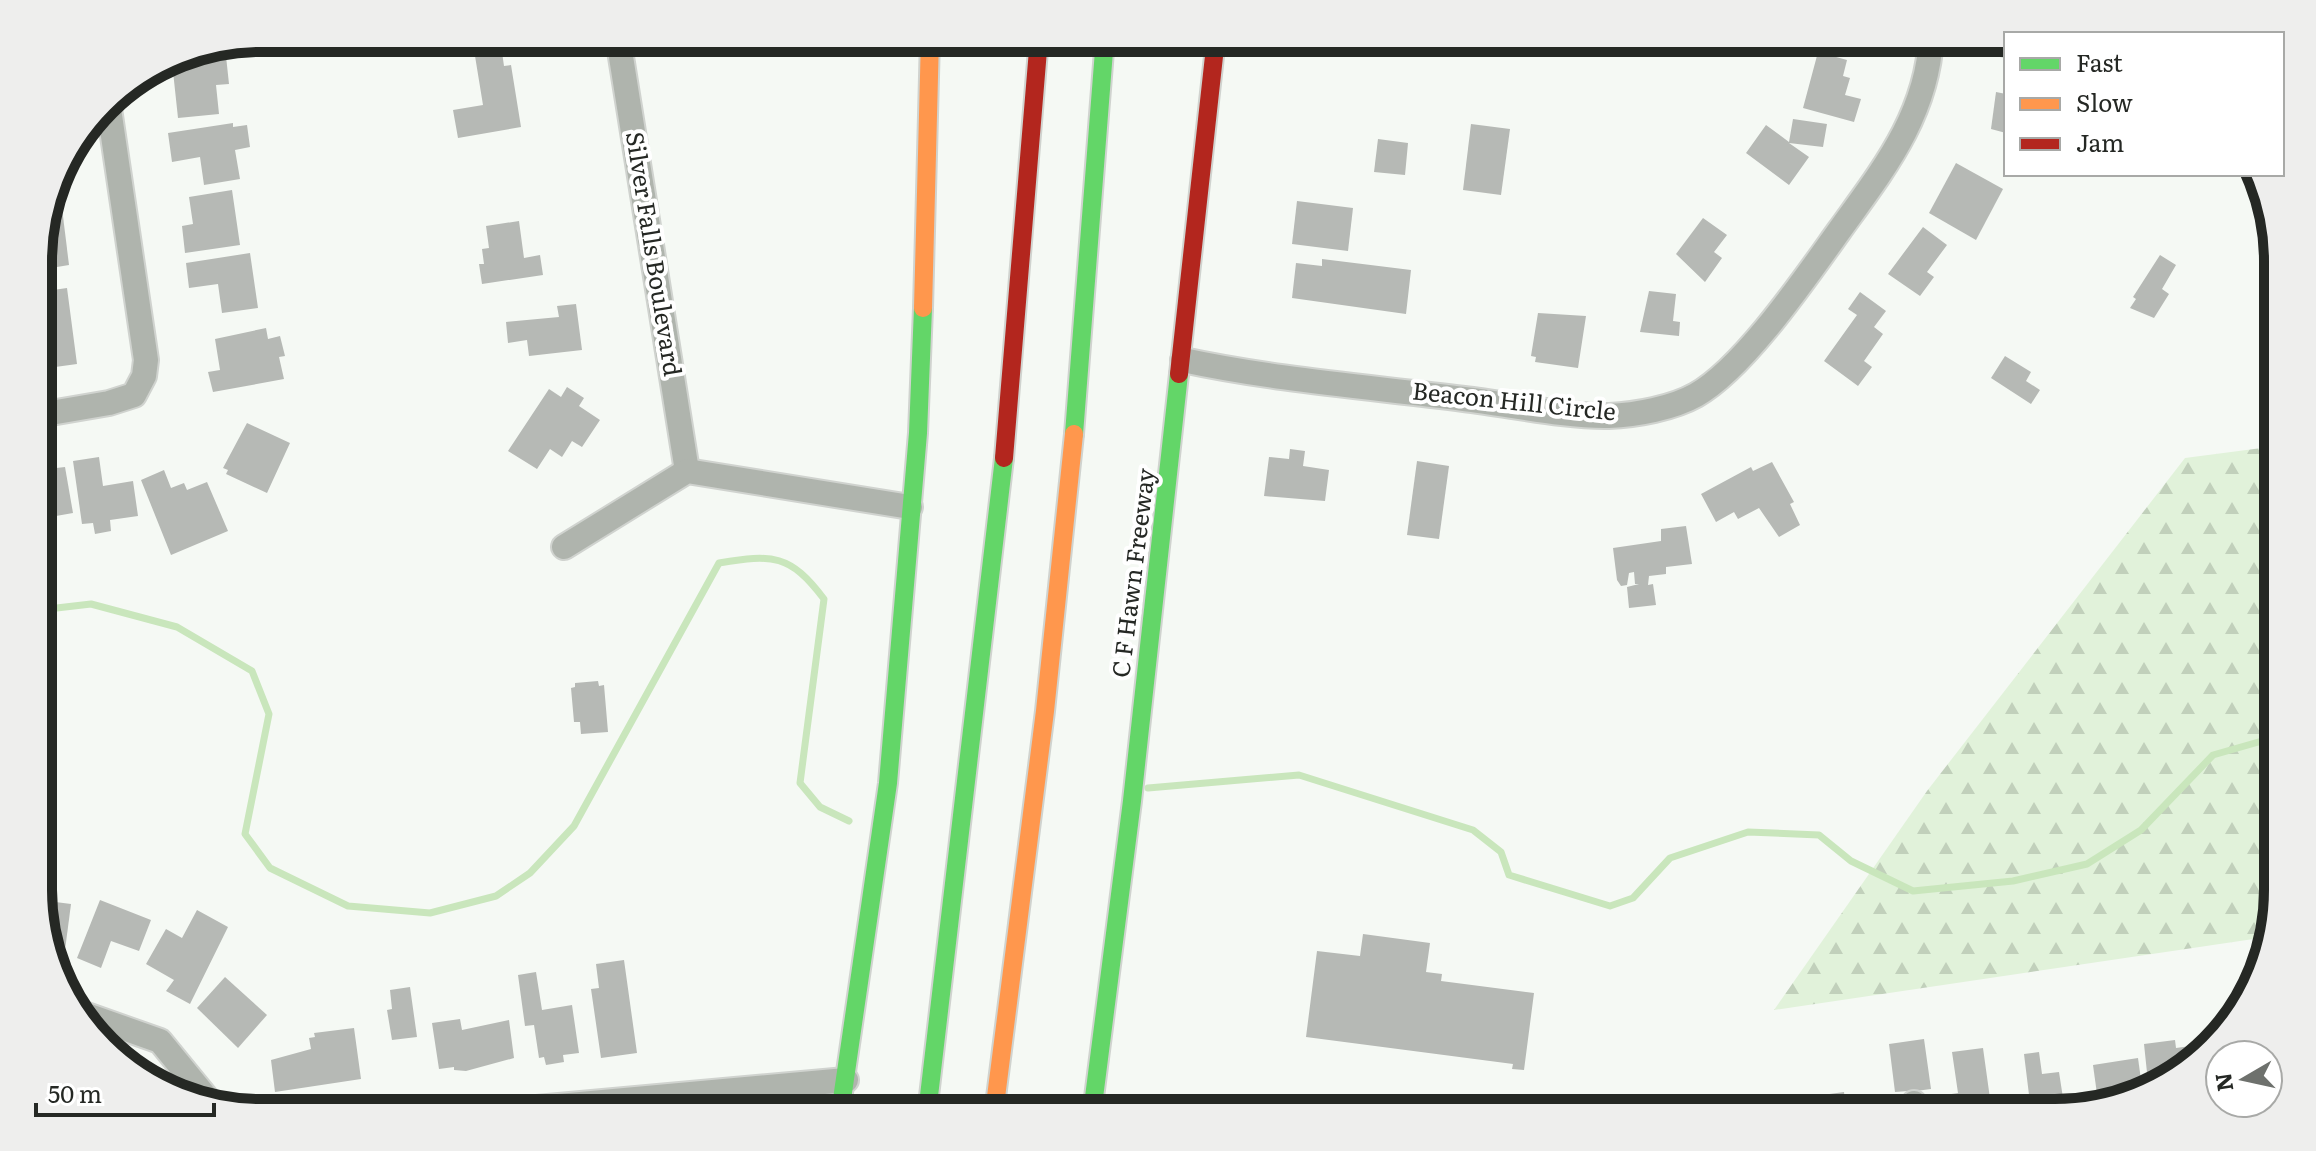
<svg xmlns="http://www.w3.org/2000/svg" width="2316" height="1151" font-family="Literata,serif">
<style>
.forest{fill:url(#forest-firs)}
.lines{fill:none;stroke-linecap:round;stroke-linejoin:round}
.stream{stroke:#c9e6bc;stroke-width:7}
.building{fill:#b6b9b5}
.street-casing{stroke:#d0d3cf;stroke-width:28}
.fast-casing{stroke:#d0d3cf;stroke-width:22}
.slow-casing{stroke:#d0d3cf;stroke-width:22}
.jam-casing{stroke:#d0d3cf;stroke-width:22}
.street{stroke:#afb4ad;stroke-width:24}
.fast{stroke:#63d668;stroke-width:18}
.slow{stroke:#ff974d;stroke-width:18}
.jam{stroke:#b3261e;stroke-width:18}
.labels{text-anchor:middle;stroke-width:8;stroke-linejoin:round;paint-order:stroke}
.street-label{font-size:24px;fill:#252824;stroke:#fff}
.rim{fill:none;stroke:#252824;stroke-width:10}
</style>
<defs>
<pattern id="forest-firs" width="22" height="20" patternUnits="userSpaceOnUse" patternTransform="scale(2)"><rect width="22" height="20" fill="#e1f2da"/><path d="M5 1l3.5 6h-7zM16 11l3.5 6h-7z" fill="#c1d0bb"/></pattern>
</defs>
<rect width="100%" height="100%" fill="#f5f9f4"/>
<polygon class="forest" points="2277,446 2278,890 2267,937 1774,1010 1927,791 2185,458"/>
<g class="lines">
<g class="stream">
<path d="M39 614 48 609 91 604 177 627 252 671 269 714 245 834 270 868 348 906 430 913 496 896 530 873 574 826 719 563C773 554 790 554 824 599L800 783 820 807 849 821"/>
<polyline points="1148,788 1299,775 1473,830 1501,852 1509,875 1610,906 1633,898 1670,858 1748,832 1819,835 1851,861 1913,891 2013,881 2087,864 2141,830 2213,755 2262,741 2278,762"/>
</g>
</g>
<g class="building">
<polygon points="2003,38 2006,38 2006,58 2000,57"/>
<polygon points="502,52 504,66 511,65 521,127 458,138 453,110 483,105 475,56"/>
<polygon points="1818,52 1847,60 1843,76 1850,78 1845,95 1861,99 1854,122 1803,108"/>
<polygon points="226,56 229,84 216,85 219,114 178,118 172,62"/>
<polygon points="1996,92 2006,94 2006,133 1991,129"/>
<polygon points="1793,119 1827,124 1823,147 1789,143 1809,157 1789,185 1746,153 1766,125 1789,142"/>
<polygon points="233,123 233,127 247,125 250,147 235,150 240,179 204,185 200,157 172,162 168,133"/>
<polygon points="1471,124 1510,129 1501,195 1463,190"/>
<polygon points="1378,139 1408,143 1405,175 1374,172"/>
<polygon points="1956,163 2003,189 1976,240 1929,213"/>
<polygon points="232,190 240,245 185,253 182,226 193,224 189,197"/>
<polygon points="1297,201 1353,208 1348,251 1292,244"/>
<polygon points="62,208 69,265 39,270 39,246 48,210"/>
<polygon points="1703,218 1727,235 1714,252 1722,258 1705,282 1676,254"/>
<polygon points="519,221 524,258 540,255 543,275 482,284 479,264 484,264 482,249 489,248 486,226"/>
<polygon points="1923,227 1947,245 1927,272 1934,277 1920,296 1888,274"/>
<polygon points="250,253 258,308 222,313 218,284 189,288 186,263"/>
<polygon points="2160,255 2176,265 2162,289 2169,294 2154,318 2130,308 2136,299 2133,297"/>
<polygon points="1322,259 1411,270 1406,314 1292,298 1296,263 1322,266"/>
<polygon points="67,288 77,364 48,368 42,320 39,321 39,292"/>
<polygon points="1649,291 1676,294 1673,321 1680,322 1679,336 1640,332"/>
<polygon points="1860,292 1886,311 1874,327 1883,334 1864,361 1872,367 1858,386 1824,361 1857,315 1848,309"/>
<polygon points="576,304 582,350 529,356 527,340 508,343 506,322 559,317 557,306"/>
<polygon points="1538,313 1586,316 1578,368 1535,362 1536,357 1531,356"/>
<polygon points="266,328 268,339 280,336 285,356 279,357 284,379 213,392 208,372 220,370 215,339"/>
<polygon points="2005,356 2031,372 2026,381 2040,390 2031,404 1991,378"/>
<polygon points="567,387 584,398 579,406 600,420 582,447 572,441 562,457 550,449 537,469 508,451 549,389 561,397"/>
<polygon points="247,423 290,443 267,493 226,474 228,470 223,468"/>
<polygon points="1290,449 1305,451 1303,466 1329,470 1325,501 1264,496 1269,457 1289,459"/>
<polygon points="99,457 103,486 133,481 138,516 110,520 111,531 95,534 93,523 82,524 73,461"/>
<polygon points="1417,461 1449,466 1439,539 1407,535"/>
<polygon points="1772,462 1794,502 1790,504 1800,525 1779,537 1759,508 1738,519 1734,512 1716,522 1701,494 1751,467 1753,471"/>
<polygon points="65,467 73,513 39,519 39,470"/>
<polygon points="164,470 171,488 184,483 187,490 207,482 228,531 171,555 141,480"/>
<polygon points="1686,526 1692,564 1666,567 1666,574 1649,576 1648,585 1653,584 1656,605 1629,608 1627,587 1639,584 1635,584 1634,572 1629,573 1627,585 1621,586 1617,580 1613,548 1661,541 1661,529"/>
<polygon points="598,681 599,686 604,685 608,732 581,734 580,722 574,722 571,688 575,687 575,683"/>
<polygon points="40,900 71,904 65,950 52,948 40,919"/>
<polygon points="100,900 151,920 139,951 111,941 101,968 77,958"/>
<polygon points="197,910 228,927 190,1004 166,991 174,980 146,964 166,929 182,938"/>
<polygon points="1363,934 1430,943 1426,972 1442,974 1441,981 1534,993 1524,1070 1512,1069 1513,1064 1306,1037 1317,951 1360,956"/>
<polygon points="624,960 637,1053 601,1058 591,989 599,988 596,964"/>
<polygon points="536,972 542,1010 572,1005 579,1053 563,1055 564,1062 546,1065 544,1057 539,1058 534,1025 525,1026 518,975"/>
<polygon points="225,977 267,1015 238,1048 197,1008"/>
<polygon points="410,987 417,1037 392,1040 387,1010 392,1009 390,990"/>
<polygon points="460,1019 462,1030 509,1020 514,1058 466,1071 454,1070 454,1067 439,1069 432,1023"/>
<polygon points="354,1028 361,1079 275,1092 271,1060 311,1049 309,1038 315,1037 314,1033"/>
<polygon points="1924,1039 1931,1089 1916,1091 1916,1097 1909,1098 1908,1091 1895,1092 1889,1044"/>
<polygon points="2175,1040 2176,1048 2198,1045 2199,1052 2179,1075 2148,1082 2144,1044"/>
<polygon points="1983,1048 1992,1113 1947,1113 1945,1095 1958,1093 1952,1052"/>
<polygon points="2039,1052 2042,1074 2059,1072 2063,1098 2030,1103 2024,1054"/>
<polygon points="2138,1058 2142,1087 2097,1094 2093,1065"/>
<polygon points="1844,1092 1846,1113 1816,1113 1815,1096"/>
</g>
<g class="lines">
<g class="street-casing">
<g id="street">
<polyline points="618,38 687,471"/>
<path d="M1183 360C1276 380 1370 387 1464 399 1508 404 1566 417 1609 416 1636 415 1673 408 1696 395 1744 368 1806 277 1839 231 1882 171 1927 116 1931 38"/>
<polyline points="39,415 109,403 134,395 144,376 146,360 108,102"/>
<polyline points="564,547 687,471 910,507"/>
<polyline points="78,1012 160,1041 209,1101"/>
<polyline points="1914,1103 1916,1113"/>
<polyline points="481,1113 846,1080"/>
</g>
</g>
<g class="fast-casing">
<g id="fast">
<polyline points="1074,434 1105,38"/>
<polyline points="840,1113 888,783 918,433 923,308"/>
<polyline points="927,1113 1004,458"/>
<polyline points="1092,1113 1132,801 1179,374"/>
</g>
</g>
<g class="slow-casing">
<g id="slow">
<polyline points="923,308 930,38"/>
<polyline points="994,1113 1045,711 1074,434"/>
</g>
</g>
<g class="jam-casing">
<g id="jam">
<polyline points="1179,374 1216,38"/>
<polyline points="1004,458 1039,38"/>
</g>
</g>
<use href="#street" class="street"/>
<use href="#fast" class="fast"/>
<use href="#slow" class="slow"/>
<use href="#jam" class="jam"/>
</g>
<g class="labels">
<g class="street-label">
<text transform="translate(653 254) rotate(81)" y="8">Silver Falls Boulevard</text>
<text transform="translate(1514 402) rotate(6)" y="8">Beacon Hill Circle</text>
<text transform="translate(1134 573) rotate(-83)" y="8">C F Hawn Freeway</text>
</g>
</g>
<path d="M0 0H2316V1151H0ZM261 52H2055A209 209 0 0 1 2264 261V890A209 209 0 0 1 2055 1099H261A209 209 0 0 1 52 890V261A209 209 0 0 1 261 52Z" fill="#eeeeed" fill-rule="evenodd"/>
<path class="rim" d="M261 52H2055A209 209 0 0 1 2264 261V890A209 209 0 0 1 2055 1099H261A209 209 0 0 1 52 890V261A209 209 0 0 1 261 52Z"/>
<rect x="2004" y="32" width="280" height="144" fill="#ffffff" stroke="#a8a9a7" stroke-width="2"/>
<rect x="2020" y="58" width="40" height="12" fill="#63d668" stroke="#a8a9a7" stroke-width="2"/>
<text x="2076" y="72" font-size="24" fill="#252824">Fast</text>
<rect x="2020" y="98" width="40" height="12" fill="#ff974d" stroke="#a8a9a7" stroke-width="2"/>
<text x="2076" y="112" font-size="24" fill="#252824">Slow</text>
<rect x="2020" y="138" width="40" height="12" fill="#b3261e" stroke="#a8a9a7" stroke-width="2"/>
<text x="2076" y="152" font-size="24" fill="#252824">Jam</text>
<g transform="translate(2244 1079) rotate(261)"><circle r="38" fill="#ffffff" stroke="#a8a9a7" stroke-width="2"/>
<path d="M0-6L14 30L0 20L-14 30Z" fill="#6e716d"/>
<text y="-12" font-size="22" font-weight="bold" text-anchor="middle" fill="#252824">N</text>
</g>
<path d="M36 1103v12h178v-12" fill="none" stroke="#252824" stroke-width="4"/>
<text x="48" y="1103" font-size="24" fill="#252824" stroke="#ffffff" stroke-width="6" paint-order="stroke">50 m</text>
</svg>
